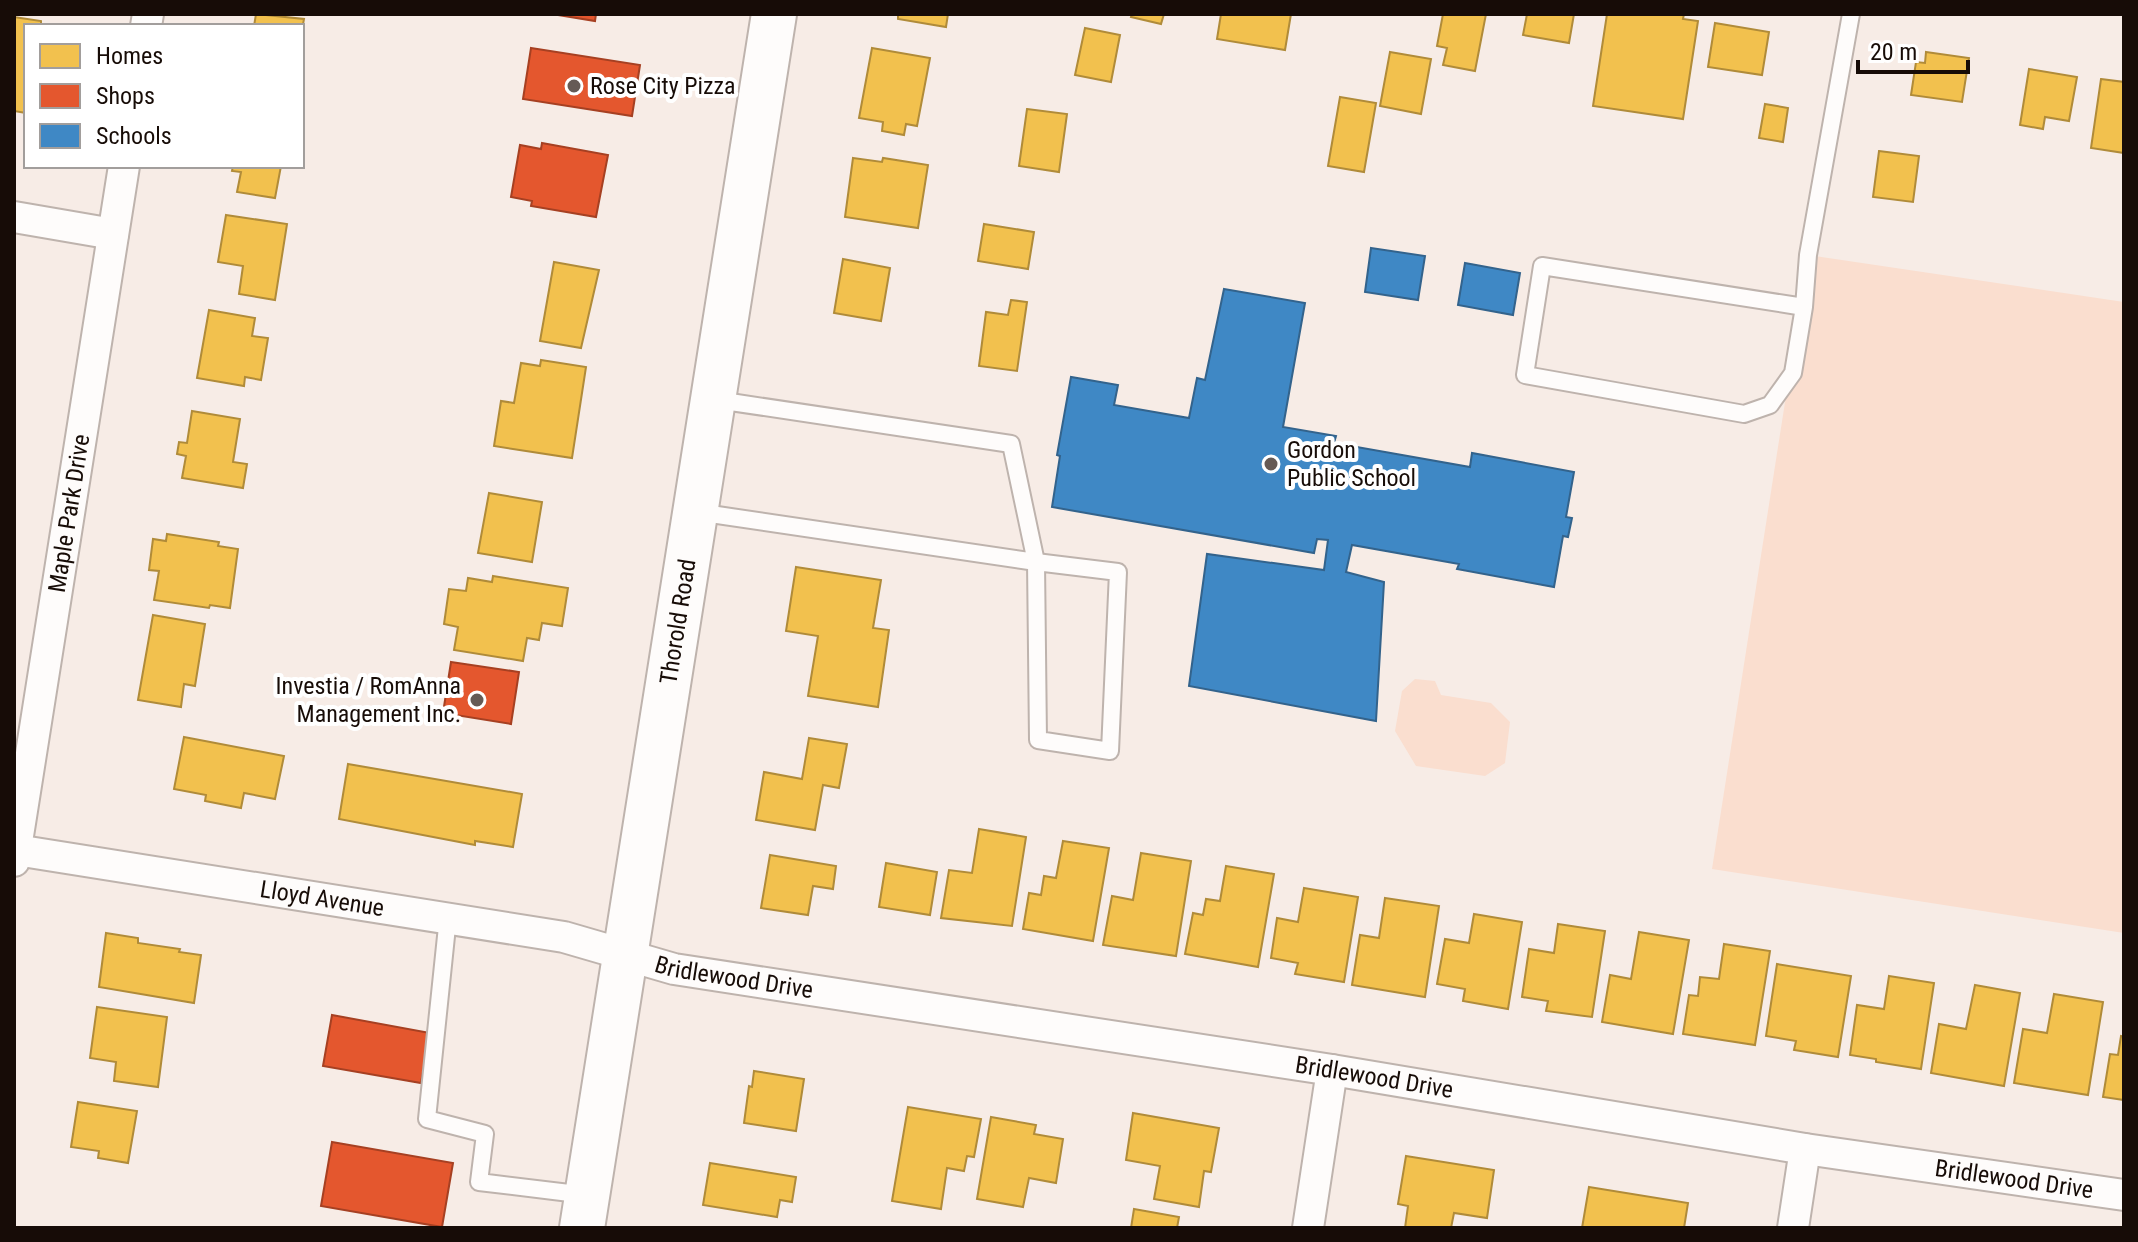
<svg xmlns="http://www.w3.org/2000/svg" width="2138" height="1242" font-family="'Roboto Condensed',sans-serif">
<style>
.green{fill:#fadecf}
.homes{fill:#f2c14e;stroke:#b08b39;stroke-width:2}
.shops{fill:#e4572e;stroke:#a64022;stroke-width:2}
.schools{fill:#3f88c5;stroke:#33638c;stroke-width:2}
.lines{fill:none;stroke-linecap:round;stroke-linejoin:round}
.lane-casing{stroke:#beb3ad;stroke-width:20}
.street-casing{stroke:#beb3ad;stroke-width:34}
.secondary-casing{stroke:#beb3ad;stroke-width:48}
.lane{stroke:#fefcfb;stroke-width:16}
.street{stroke:#fefcfb;stroke-width:30}
.secondary{stroke:#fefcfb;stroke-width:44}
.poi-dot{fill:#655a55;stroke:#fff;stroke-width:3}
.labels{text-anchor:middle;stroke-width:8;stroke-linejoin:round;paint-order:stroke}
.poi-label{font-size:24px;fill:#170c07;stroke:#fff;text-anchor:start}
.street-label{font-size:24px;fill:#170c07;stroke:#fff}
</style>
<rect width="100%" height="100%" fill="#f7ece6"/>
<g class="green">
<polygon points="1808,255 2124,302 2124,933 1712,869"/>
<polygon points="1415,679 1435,681 1441,695 1491,703 1510,722 1505,763 1485,776 1416,766 1395,731 1402,691"/>
</g>
<g class="homes">
<polygon points="256,14 304,19 302,30 302,26 254,26"/>
<polygon points="898,14 948,14 946,27 898,19"/>
<polygon points="1132,14 1164,14 1161,24 1131,17"/>
<polygon points="1221,14 1291,14 1285,50 1217,39"/>
<polygon points="1443,14 1486,14 1475,71 1443,65 1447,48 1437,46"/>
<polygon points="1527,14 1574,14 1569,43 1523,35"/>
<polygon points="1607,14 1684,14 1683,19 1698,21 1683,119 1593,106"/>
<polygon points="14,17 41,21 41,26 26,26 26,113 14,111"/>
<polygon points="1715,23 1769,32 1762,75 1708,67"/>
<polygon points="1085,28 1120,35 1111,82 1075,75"/>
<polygon points="872,48 930,58 917,126 906,124 904,135 882,131 883,122 859,118"/>
<polygon points="1390,52 1431,59 1421,114 1380,106"/>
<polygon points="1926,52 1969,58 1962,102 1911,95 1916,62 1925,63"/>
<polygon points="2029,69 2077,77 2069,121 2045,117 2043,129 2020,125"/>
<polygon points="2101,79 2124,82 2124,153 2091,148"/>
<polygon points="1340,97 1376,103 1364,172 1328,166"/>
<polygon points="1765,104 1788,108 1783,142 1759,138"/>
<polygon points="1027,109 1067,114 1059,172 1019,166"/>
<polygon points="1879,151 1919,156 1913,202 1873,197"/>
<polygon points="853,158 882,162 883,158 928,165 918,228 845,217"/>
<polygon points="233,166 281,166 275,198 237,192 241,172 232,171"/>
<polygon points="226,215 287,224 275,300 239,294 243,266 218,262"/>
<polygon points="984,224 1034,232 1028,269 978,261"/>
<polygon points="843,259 890,268 881,321 834,313"/>
<polygon points="554,262 599,270 581,348 540,341"/>
<polygon points="1011,300 1027,302 1017,371 979,366 986,312 1008,315"/>
<polygon points="209,310 255,318 252,336 268,338 261,380 245,377 244,386 197,378"/>
<polygon points="541,360 586,367 572,458 494,446 501,401 514,403 521,363 540,366"/>
<polygon points="192,411 240,419 233,462 247,464 243,488 182,478 186,456 177,454 179,442 187,443"/>
<polygon points="489,493 542,502 532,562 478,553"/>
<polygon points="167,534 219,542 218,546 238,549 230,608 210,605 209,608 154,600 159,571 149,570 153,539 166,541"/>
<polygon points="796,567 881,580 873,628 889,630 878,707 808,696 818,636 786,631"/>
<polygon points="493,576 568,588 562,626 542,623 539,640 527,638 523,661 454,650 458,627 444,624 449,589 466,591 468,578 492,582"/>
<polygon points="153,615 205,624 195,686 184,684 181,707 138,700"/>
<polygon points="184,737 284,756 275,799 244,793 241,808 205,801 206,795 174,789"/>
<polygon points="809,738 847,744 839,788 823,785 815,830 756,820 764,772 802,779"/>
<polygon points="348,764 522,794 513,847 475,841 475,845 339,819"/>
<polygon points="979,829 1026,837 1012,926 941,918 949,870 972,873"/>
<polygon points="1063,841 1109,848 1093,941 1023,929 1029,893 1041,895 1044,876 1056,878"/>
<polygon points="1141,853 1191,861 1176,956 1103,945 1112,896 1133,900"/>
<polygon points="770,855 836,866 833,889 813,886 808,915 761,908"/>
<polygon points="886,863 937,872 930,915 879,907"/>
<polygon points="1226,866 1274,874 1258,967 1185,954 1193,913 1203,915 1206,899 1220,901"/>
<polygon points="1304,888 1358,897 1344,982 1295,974 1298,963 1271,958 1277,918 1298,922"/>
<polygon points="1385,898 1439,906 1425,997 1352,985 1360,935 1379,938"/>
<polygon points="1474,914 1522,922 1508,1009 1463,1001 1465,989 1437,984 1445,939 1469,943"/>
<polygon points="1558,924 1605,931 1592,1017 1546,1011 1548,1001 1522,997 1529,949 1554,953"/>
<polygon points="1639,932 1689,940 1673,1034 1602,1022 1610,975 1631,979"/>
<polygon points="106,933 138,938 138,943 180,949 179,952 201,955 194,1003 99,987"/>
<polygon points="1724,944 1770,951 1755,1045 1683,1034 1689,995 1698,996 1700,977 1719,979"/>
<polygon points="1777,964 1851,976 1838,1057 1794,1050 1796,1041 1766,1036"/>
<polygon points="1889,976 1934,983 1921,1069 1876,1062 1876,1059 1850,1055 1857,1005 1884,1009"/>
<polygon points="1975,985 2020,993 2004,1086 1931,1073 1939,1024 1966,1029"/>
<polygon points="2054,994 2103,1002 2088,1095 2014,1083 2023,1029 2047,1033"/>
<polygon points="97,1007 167,1017 158,1087 114,1081 116,1062 90,1058"/>
<polygon points="2121,1036 2124,1037 2124,1100 2103,1097 2110,1054 2118,1055"/>
<polygon points="754,1071 804,1079 796,1131 744,1123 749,1086 752,1087"/>
<polygon points="78,1102 137,1111 128,1163 98,1158 99,1151 71,1147"/>
<polygon points="908,1107 981,1119 974,1157 967,1156 964,1171 947,1168 941,1209 892,1201"/>
<polygon points="1133,1113 1219,1128 1211,1172 1204,1171 1199,1207 1154,1199 1160,1166 1126,1160"/>
<polygon points="991,1117 1036,1125 1034,1134 1063,1139 1056,1183 1029,1178 1023,1207 977,1199"/>
<polygon points="1406,1156 1494,1170 1487,1218 1454,1213 1451,1228 1405,1228 1408,1206 1398,1204"/>
<polygon points="710,1163 796,1177 792,1202 780,1200 777,1217 703,1205"/>
<polygon points="1589,1187 1688,1203 1684,1228 1582,1228"/>
<polygon points="1134,1209 1179,1217 1177,1228 1131,1228"/>
</g>
<g class="shops">
<polygon points="552,14 596,14 595,21"/>
<polygon points="531,48 640,65 632,116 523,99"/>
<polygon points="542,143 608,155 596,217 531,206 532,201 511,197 520,145 541,149"/>
<polygon points="451,662 519,672 511,724 443,713"/>
<polygon points="332,1015 430,1033 421,1083 323,1066"/>
<polygon points="332,1142 453,1163 442,1227 321,1206"/>
</g>
<g class="schools">
<polygon points="1371,248 1425,256 1418,300 1365,292"/>
<polygon points="1465,263 1520,273 1513,315 1458,305"/>
<polygon points="1224,289 1305,303 1283,427 1336,436 1334,443 1470,467 1472,453 1574,472 1566,517 1572,518 1568,537 1563,536 1554,587 1457,569 1459,564 1352,545 1346,572 1384,582 1376,721 1189,686 1207,554 1324,570 1328,540 1317,539 1314,553 1052,507 1060,456 1057,455 1071,377 1118,385 1114,405 1189,418 1197,378 1205,380"/>
</g>
<g class="lines">
<g class="lane-casing">
<g id="lane">
<polyline points="1804,307 1542,266 1525,375 1744,414 1770,405 1793,373 1804,307 1808,255 1851,14"/>
<polyline points="697,512 1036,562 1011,444 717,400"/>
<polygon points="1036,562 1118,572 1110,751 1038,740"/>
<polyline points="448,917 427,1119 485,1134 479,1182 586,1195"/>
</g>
</g>
<g class="street-casing">
<g id="street">
<polyline points="146,26 148,14"/>
<polyline points="14,217 113,234"/>
<path id="s1" d="M16 850 564 937 674 969 1332 1070 1805 1149 2124 1195"/>
<path id="s2" d="M14 861 124 166"/>
<polyline points="1308,1228 1332,1070"/>
<polyline points="1793,1228 1805,1149"/>
</g>
</g>
<g class="secondary-casing">
<g id="secondary">
<path id="s3" d="M582 1228 774 14"/>
</g>
</g>
<use href="#lane" class="lane"/>
<use href="#street" class="street"/>
<use href="#secondary" class="secondary"/>
</g>
<g class="poi-dot">
<circle cx="574" cy="86" r="8"/>
<circle cx="1271" cy="464" r="8"/>
<circle cx="477" cy="700" r="8"/>
</g>
<g class="labels">
<g class="poi-label">
<text x="590" y="94">Rose City Pizza</text>
<text x="1287" y="458">Gordon<tspan x="1287" dy="28">Public School</tspan></text>
<text x="461" y="694" text-anchor="end">Investia / RomAnna<tspan x="461" dy="28">Management Inc.</tspan></text>
</g>
<g class="street-label">
<text dy="8" stroke="none"><textPath href="#s2" startOffset="352">Maple Park Drive</textPath></text>
<text dy="8" stroke="none"><textPath href="#s3" startOffset="614">Thorold Road</textPath></text>
<text dy="8" stroke="none"><textPath href="#s1" startOffset="310">Lloyd Avenue</textPath></text>
<text dy="8" stroke="none"><textPath href="#s1" startOffset="730">Bridlewood Drive</textPath></text>
<text dy="8" stroke="none"><textPath href="#s1" startOffset="1378">Bridlewood Drive</textPath></text>
<text dy="8" stroke="none"><textPath href="#s1" startOffset="2026">Bridlewood Drive</textPath></text>
</g>
</g>
<rect width="2138" height="1242" fill="none" stroke="#170c07" stroke-width="32"/>
<rect x="24" y="24" width="280" height="144" fill="#ffffff" stroke="#a29e9c" stroke-width="2"/>
<rect x="40" y="44" width="40" height="24" fill="#f2c14e" stroke="#a29e9c" stroke-width="2"/>
<text x="96" y="64" font-size="24" fill="#170c07">Homes</text>
<rect x="40" y="84" width="40" height="24" fill="#e4572e" stroke="#a29e9c" stroke-width="2"/>
<text x="96" y="104" font-size="24" fill="#170c07">Shops</text>
<rect x="40" y="124" width="40" height="24" fill="#3f88c5" stroke="#a29e9c" stroke-width="2"/>
<text x="96" y="144" font-size="24" fill="#170c07">Schools</text>
<path d="M1858 60v12h110v-12" fill="none" stroke="#170c07" stroke-width="4"/>
<text x="1870" y="60" font-size="24" fill="#170c07" stroke="#ffffff" stroke-width="6" paint-order="stroke">20 m</text>
</svg>
